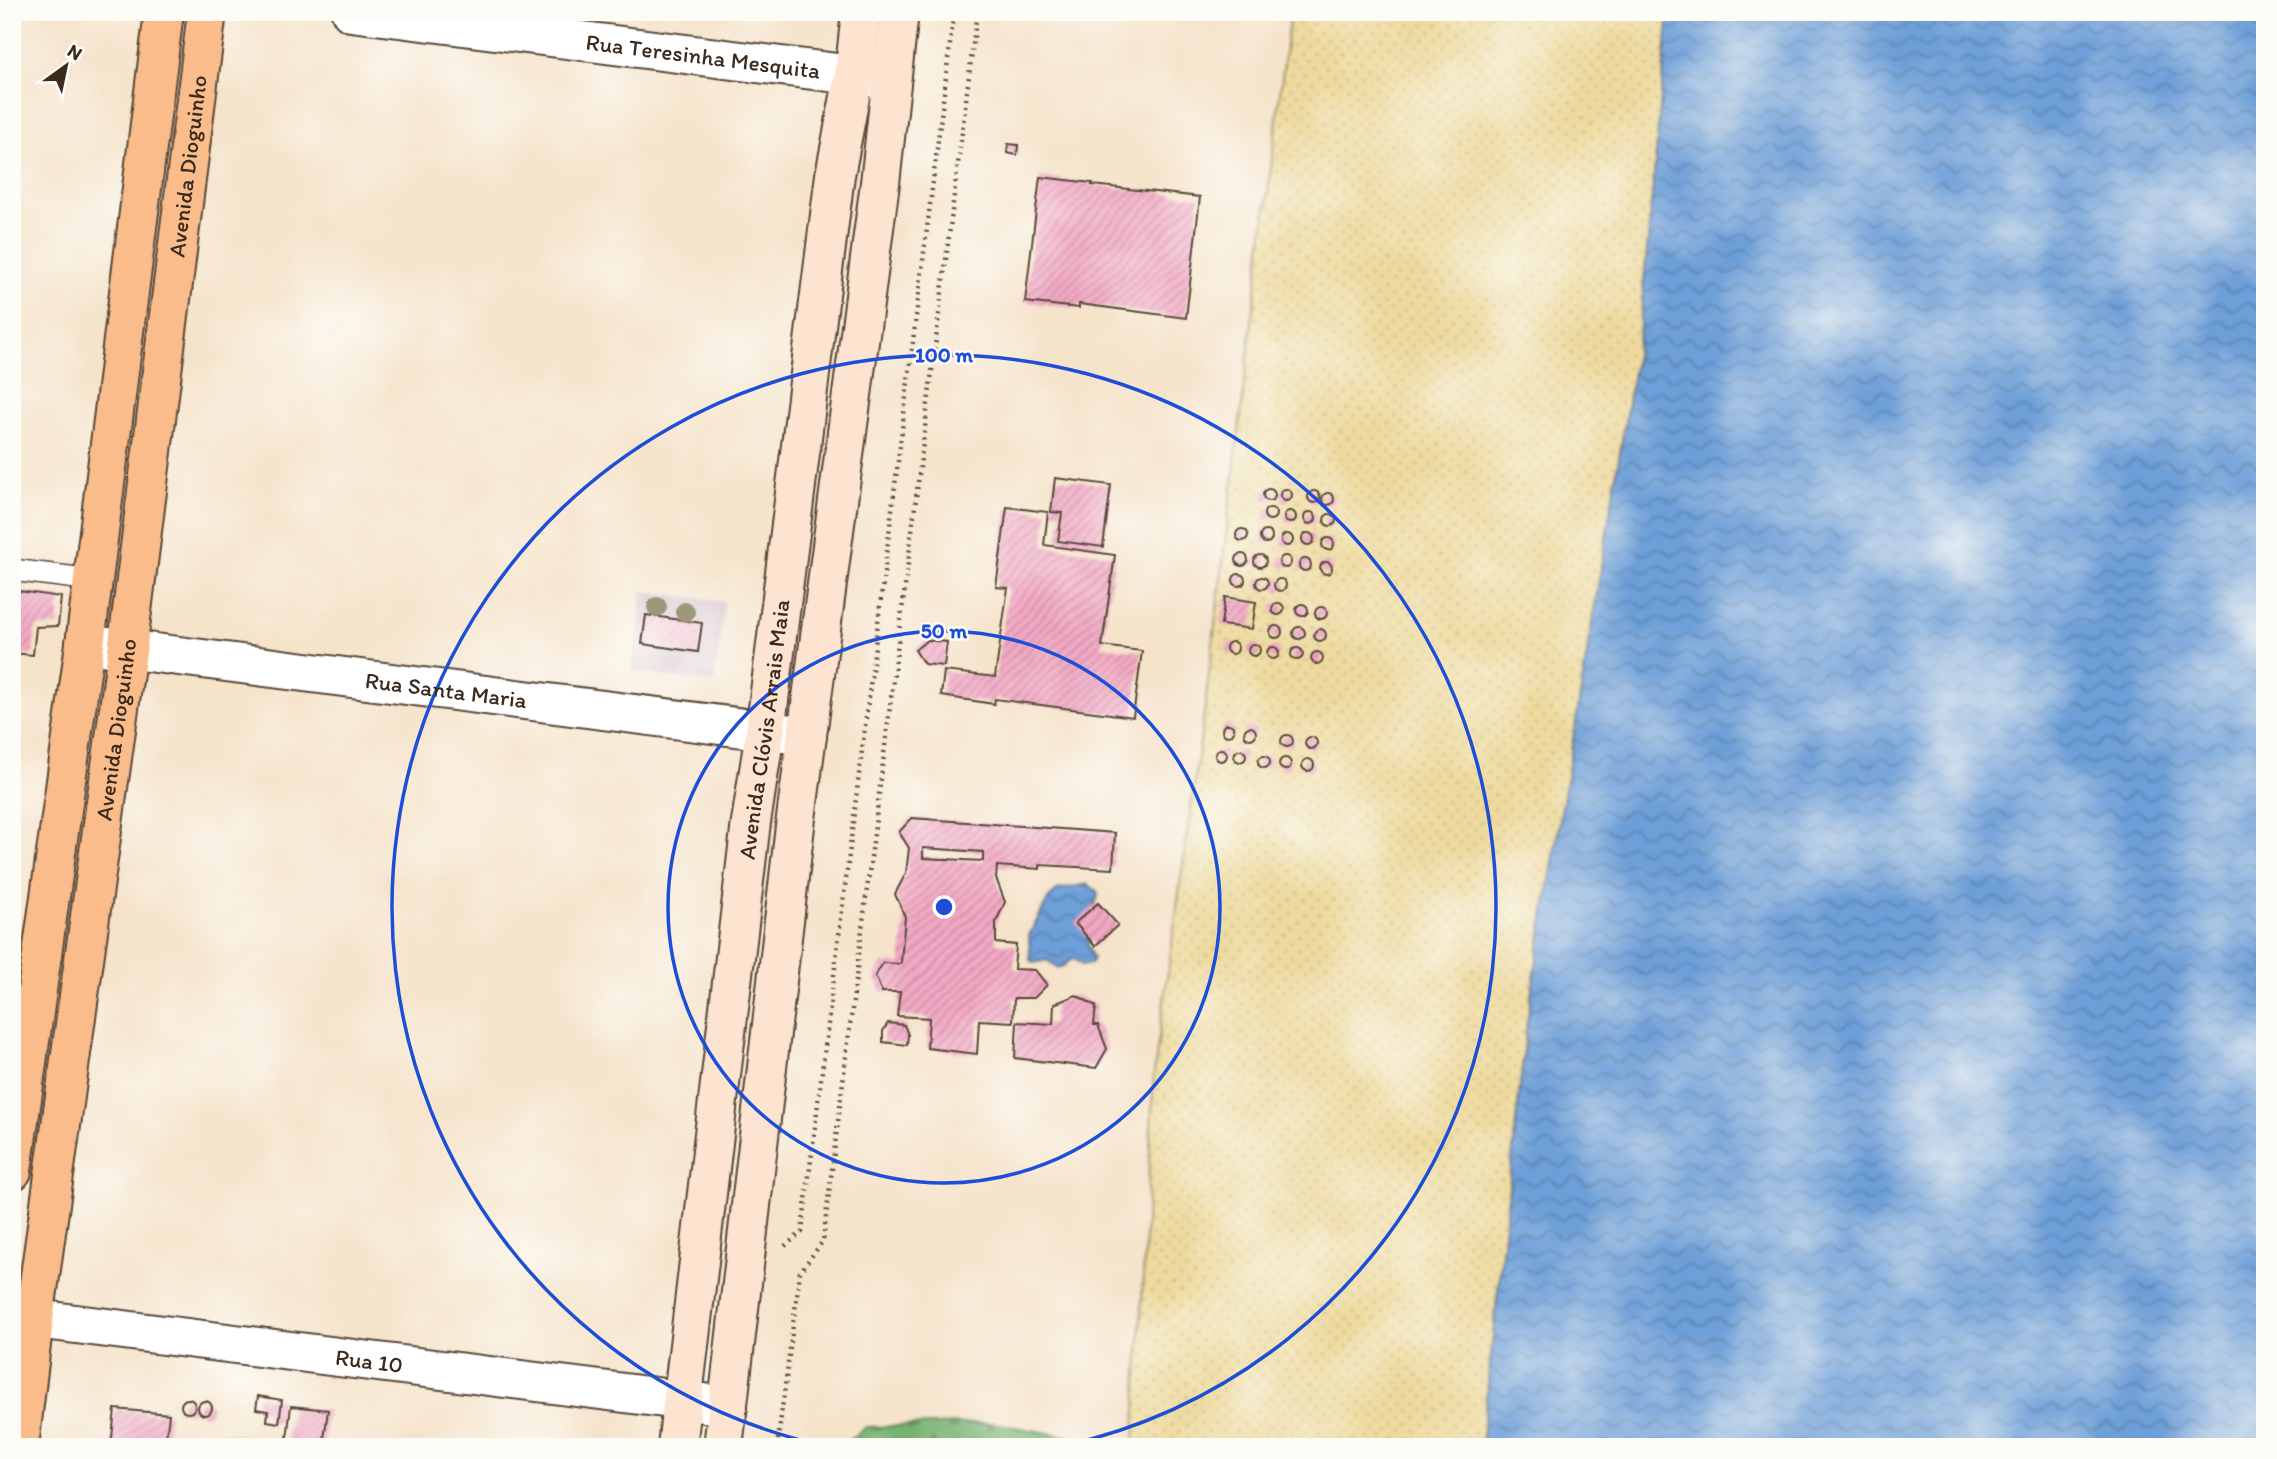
<svg xmlns="http://www.w3.org/2000/svg" width="2277" height="1459" font-family="Itim,sans-serif">
<style>
.industrial{fill:#d2bdc8}
.forest{fill:url(#forest-firs);stroke:#586e47;stroke-width:2}
.sand{fill:url(#sand-dots);stroke:#94825e;stroke-width:2}
.water{fill:url(#water-waves);stroke:#54647b;stroke-width:2}
.building{fill:url(#building-hatch);fill-rule:evenodd}
.lines{fill:none;stroke-linecap:round;stroke-linejoin:round}
.service-casing{stroke:#574638;stroke-width:24}
.minor-casing{stroke:#574638;stroke-width:42}
.secondary-casing{stroke:#574638;stroke-width:42}
.primary-casing{stroke:#574638;stroke-width:42}
.path{stroke:#574638;stroke-width:4.5;stroke-dasharray:2 5;stroke-linecap:butt}
.service{stroke:#fff;stroke-width:21}
.minor{stroke:#fff;stroke-width:38}
.secondary{stroke:#fde4d0;stroke-width:38}
.primary{stroke:#f9bc8a;stroke-width:38}
.tree{fill:#9d987c}
.ring{fill:none;stroke:#1d4ed8;stroke-width:3.5}
.labels{text-anchor:middle;stroke-width:5;stroke-linejoin:round;paint-order:stroke}
.street-label{font-size:23px;fill:#3b2a1e;stroke:#fdfcf7}
.centre{fill:#1d4ed8;stroke:#fdfcf7;stroke-width:3.5}
.ring-label{font-size:21px;text-anchor:middle;font-weight:bold;fill:#1d4ed8;stroke:#fdfcf7;stroke-width:5;stroke-linejoin:round;paint-order:stroke}
</style>
<defs>
<pattern id="forest-firs" width="22" height="20" patternUnits="userSpaceOnUse" patternTransform="scale(1.75)"><rect width="22" height="20" fill="#75b170"/><path d="M5 1l3.5 6h-7zM16 11l3.5 6h-7z" fill="#61905b"/></pattern>
<pattern id="sand-dots" width="8" height="8" patternUnits="userSpaceOnUse" patternTransform="scale(1.75)"><rect width="8" height="8" fill="#eeda9e"/><path d="M2 2h.1M6 6h.1" fill="none" stroke="#cdbb88" stroke-width="1.8" stroke-linecap="round"/></pattern>
<pattern id="water-waves" width="16" height="10" patternUnits="userSpaceOnUse" patternTransform="scale(1.75)"><rect width="16" height="10" fill="#6d9fd8"/><path d="M0 5q4-4 8 0t8 0" fill="none" stroke="#5b82af"/></pattern>
<pattern id="building-hatch" width="6" height="6" patternUnits="userSpaceOnUse" patternTransform="scale(1.75)"><rect width="6" height="6" fill="#f3a9c5"/><path d="M-1 1l2-2M0 6l6-6M5 7l2-2" fill="none" stroke="#c68a9f"/></pattern>
</defs>
<rect width="100%" height="100%" fill="#fdfcf7"/>
<filter id="ink" filterUnits="userSpaceOnUse"><feTurbulence type="fractalNoise" baseFrequency=".0143" numOctaves="2"/><feDisplacementMap in="SourceGraphic" scale="14" xChannelSelector="R" yChannelSelector="G"/><feConvolveMatrix kernelMatrix="1 2 1 2 8 2 1 2 1" color-interpolation-filters="sRGB"/></filter>
<filter id="wash" filterUnits="userSpaceOnUse"><feTurbulence type="fractalNoise" baseFrequency=".00686" numOctaves="4" result="noise"/><feDisplacementMap in="SourceGraphic" scale="28" xChannelSelector="R" yChannelSelector="G"/><feGaussianBlur stdDeviation="1.57" result="paint"/><feColorMatrix in="noise" values="0 0 0 0 0 0 0 0 0 0 0 0 0 0 0 0 0 1.4 0 .05"/><feComposite in="paint" operator="in"/></filter>
<g filter="url(#wash)">
<rect width="100%" height="100%" fill="#f5e3ca"/>
<polygon class="industrial" points="643,591 725,602 714,683 632,672"/>
<polygon class="forest" points="993,1423 1109,1444 1111,1447 840,1447 866,1427"/>
<polygon class="sand" points="1290,12 1669,12 1639,336 1527,1021 1481,1447 1134,1447 1154,1072 1206,699"/>
<g class="water">
<polygon points="1669,12 2265,12 2265,1447 1481,1447 1527,1021 1639,336"/>
<polygon points="1087,884 1097,891 1098,896 1092,912 1089,936 1088,947 1093,958 1091,964 1082,965 1073,958 1063,966 1057,968 1047,960 1034,963 1030,960 1029,935 1049,898 1058,890"/>
<polygon points="222,1434 258,1439 257,1447 221,1447"/>
</g>
<g id="blocks">
<g class="building">
<polygon points="1008,144 1018,145 1017,155 1007,153"/>
<polygon points="1040,177 1093,183 1092,185 1200,197 1186,318 1079,304 1079,308 1025,302"/>
<polygon points="1055,478 1111,485 1103,547 1058,541 1062,513 1051,512"/>
<circle cx="1286" cy="495" r="6"/>
<circle cx="1269" cy="495" r="6"/>
<circle cx="1314" cy="497" r="6"/>
<circle cx="1328" cy="499" r="6"/>
<polygon points="1007,507 1048,512 1044,545 1115,555 1102,646 1142,651 1133,717 995,699 994,704 941,696 944,671 995,677 1008,588 996,587"/>
<circle cx="1270" cy="514" r="6"/>
<circle cx="1290" cy="517" r="6"/>
<circle cx="1310" cy="518" r="6"/>
<circle cx="1330" cy="520" r="6"/>
<circle cx="1242" cy="535" r="6"/>
<circle cx="1266" cy="537" r="6"/>
<circle cx="1308" cy="539" r="6"/>
<circle cx="1287" cy="540" r="6"/>
<circle cx="1328" cy="544" r="6"/>
<circle cx="1242" cy="560" r="6"/>
<circle cx="1260" cy="561" r="6"/>
<circle cx="1285" cy="562" r="6"/>
<circle cx="1305" cy="565" r="6"/>
<circle cx="1326" cy="568" r="6"/>
<circle cx="1239" cy="580" r="6"/>
<circle cx="1262" cy="583" r="6"/>
<circle cx="1280" cy="585" r="6"/>
<polygon points="12,590 61,597 58,626 36,627 33,655 12,653"/>
<polygon points="1225,597 1256,602 1252,629 1221,625"/>
<circle cx="1278" cy="609" r="6"/>
<circle cx="1302" cy="610" r="6"/>
<circle cx="1321" cy="613" r="6"/>
<polygon points="646,615 702,623 698,652 642,644"/>
<circle cx="1276" cy="632" r="6"/>
<circle cx="1299" cy="633" r="6"/>
<circle cx="1320" cy="635" r="6"/>
<polygon points="927,640 947,642 944,666 924,664 915,650"/>
<circle cx="1232" cy="648" r="6"/>
<circle cx="1254" cy="650" r="6"/>
<circle cx="1273" cy="653" r="6"/>
<circle cx="1297" cy="654" r="6"/>
<circle cx="1317" cy="658" r="6"/>
<circle cx="1228" cy="730" r="6"/>
<circle cx="1250" cy="733" r="6"/>
<circle cx="1287" cy="741" r="6"/>
<circle cx="1311" cy="743" r="6"/>
<circle cx="1221" cy="755" r="6"/>
<circle cx="1240" cy="756" r="6"/>
<circle cx="1264" cy="762" r="6"/>
<circle cx="1285" cy="764" r="6"/>
<circle cx="1308" cy="765" r="6"/>
<path d="M912 818 1115 833 1113 869 1040 865V869L997 866 996 878 1005 902 996 922V943L1016 945 1014 969 1035 970 1047 985 1034 998H1014L1013 1022 979 1020 977 1054 927 1048 929 1018 897 1016 900 992H882L875 976 883 963 900 964 901 962 905 917 895 894 906 873 909 848 899 832ZM923 848 983 852V861L923 858Z"/>
<polygon points="1098,903 1118,925 1095,946 1075,923"/>
<polygon points="1076,995 1096,1006 1094,1025 1098,1025 1107,1049 1096,1068 1015,1058 1017,1022 1053,1024 1054,1004"/>
<polygon points="888,1023 904,1025 908,1035 907,1045 883,1042 883,1031"/>
<polygon points="258,1396 282,1400 279,1423 267,1421 268,1411 256,1409"/>
<circle cx="188" cy="1406" r="7"/>
<circle cx="205" cy="1408" r="7"/>
<polygon points="291,1406 328,1410 323,1447 286,1447"/>
<polygon points="115,1409 169,1414 165,1447 111,1447"/>
</g>
</g>
</g>
<g filter="url(#ink)">
<use href="#blocks" fill-opacity="0" stroke="#574638" stroke-width="2"/>
<g class="lines">
<g class="service-casing">
<polyline id="service" points="12,570 93,580"/>
</g>
<g class="minor-casing">
<g id="minor">
<path id="s1" d="M351 12 885 79"/>
<path id="s2" d="M85 644 807 736"/>
<path id="s3" d="M12 1316 728 1406"/>
</g>
</g>
<g class="secondary-casing">
<g id="secondary">
<path id="s4" d="M677 1447 751 822 765 732 835 175 854 76 861 12"/>
<polyline points="723,1447 795,826 880,183 899,12"/>
</g>
</g>
<g class="primary-casing">
<g id="primary">
<polyline points="12,1171 85,644 164,12"/>
<path id="s5" d="M19 1447 34 1319 127 651 207 12"/>
</g>
</g>
<g class="path">
<polyline points="785,1246 802,1232 954,12"/>
<polyline points="777,1447 800,1272 823,1241 977,12"/>
</g>
<use href="#service" class="service"/>
<use href="#minor" class="minor"/>
<use href="#secondary" class="secondary"/>
<use href="#primary" class="primary"/>
</g>
<g class="tree">
<circle cx="657" cy="607" r="10"/>
<circle cx="685" cy="612" r="10"/>
</g>
</g>
<g class="ring">
<circle cx="944" cy="907" r="276"/>
<path d="M825 1446A552 552 0 1 1 1063 1446"/>
</g>
<g class="labels">
<g class="street-label">
<text dy="8" stroke="none"><textPath href="#s1" startOffset="355">Rua Teresinha Mesquita</textPath></text>
<text dy="8" stroke="none"><textPath href="#s5" startOffset="1292">Avenida Dioguinho</textPath></text>
<text dy="8" stroke="none"><textPath href="#s2" startOffset="364">Rua Santa Maria</textPath></text>
<text dy="8" stroke="none"><textPath href="#s4" startOffset="723">Avenida Clóvis Arrais Maia</textPath></text>
<text dy="8" stroke="none"><textPath href="#s5" startOffset="724">Avenida Dioguinho</textPath></text>
<text dy="8" stroke="none"><textPath href="#s3" startOffset="360">Rua 10</textPath></text>
</g>
</g>
<circle cx="944" cy="907" r="10" class="centre"/>
<g class="ring-label">
<text x="944" y="362">100 m</text>
<text x="944" y="638">50 m</text>
</g>
<rect width="2277" height="1459" fill="none" stroke="#fdfcf7" stroke-width="42"/>
<g transform="translate(66 66) rotate(33)" stroke="#fdfcf7" stroke-width="5" paint-order="stroke">
<path d="M0-5L12 26L0 18L-12 26Z" fill="#3b2a1e"/>
<text y="-10" font-size="19" font-weight="bold" text-anchor="middle" fill="#3b2a1e">N</text>
</g>
</svg>
